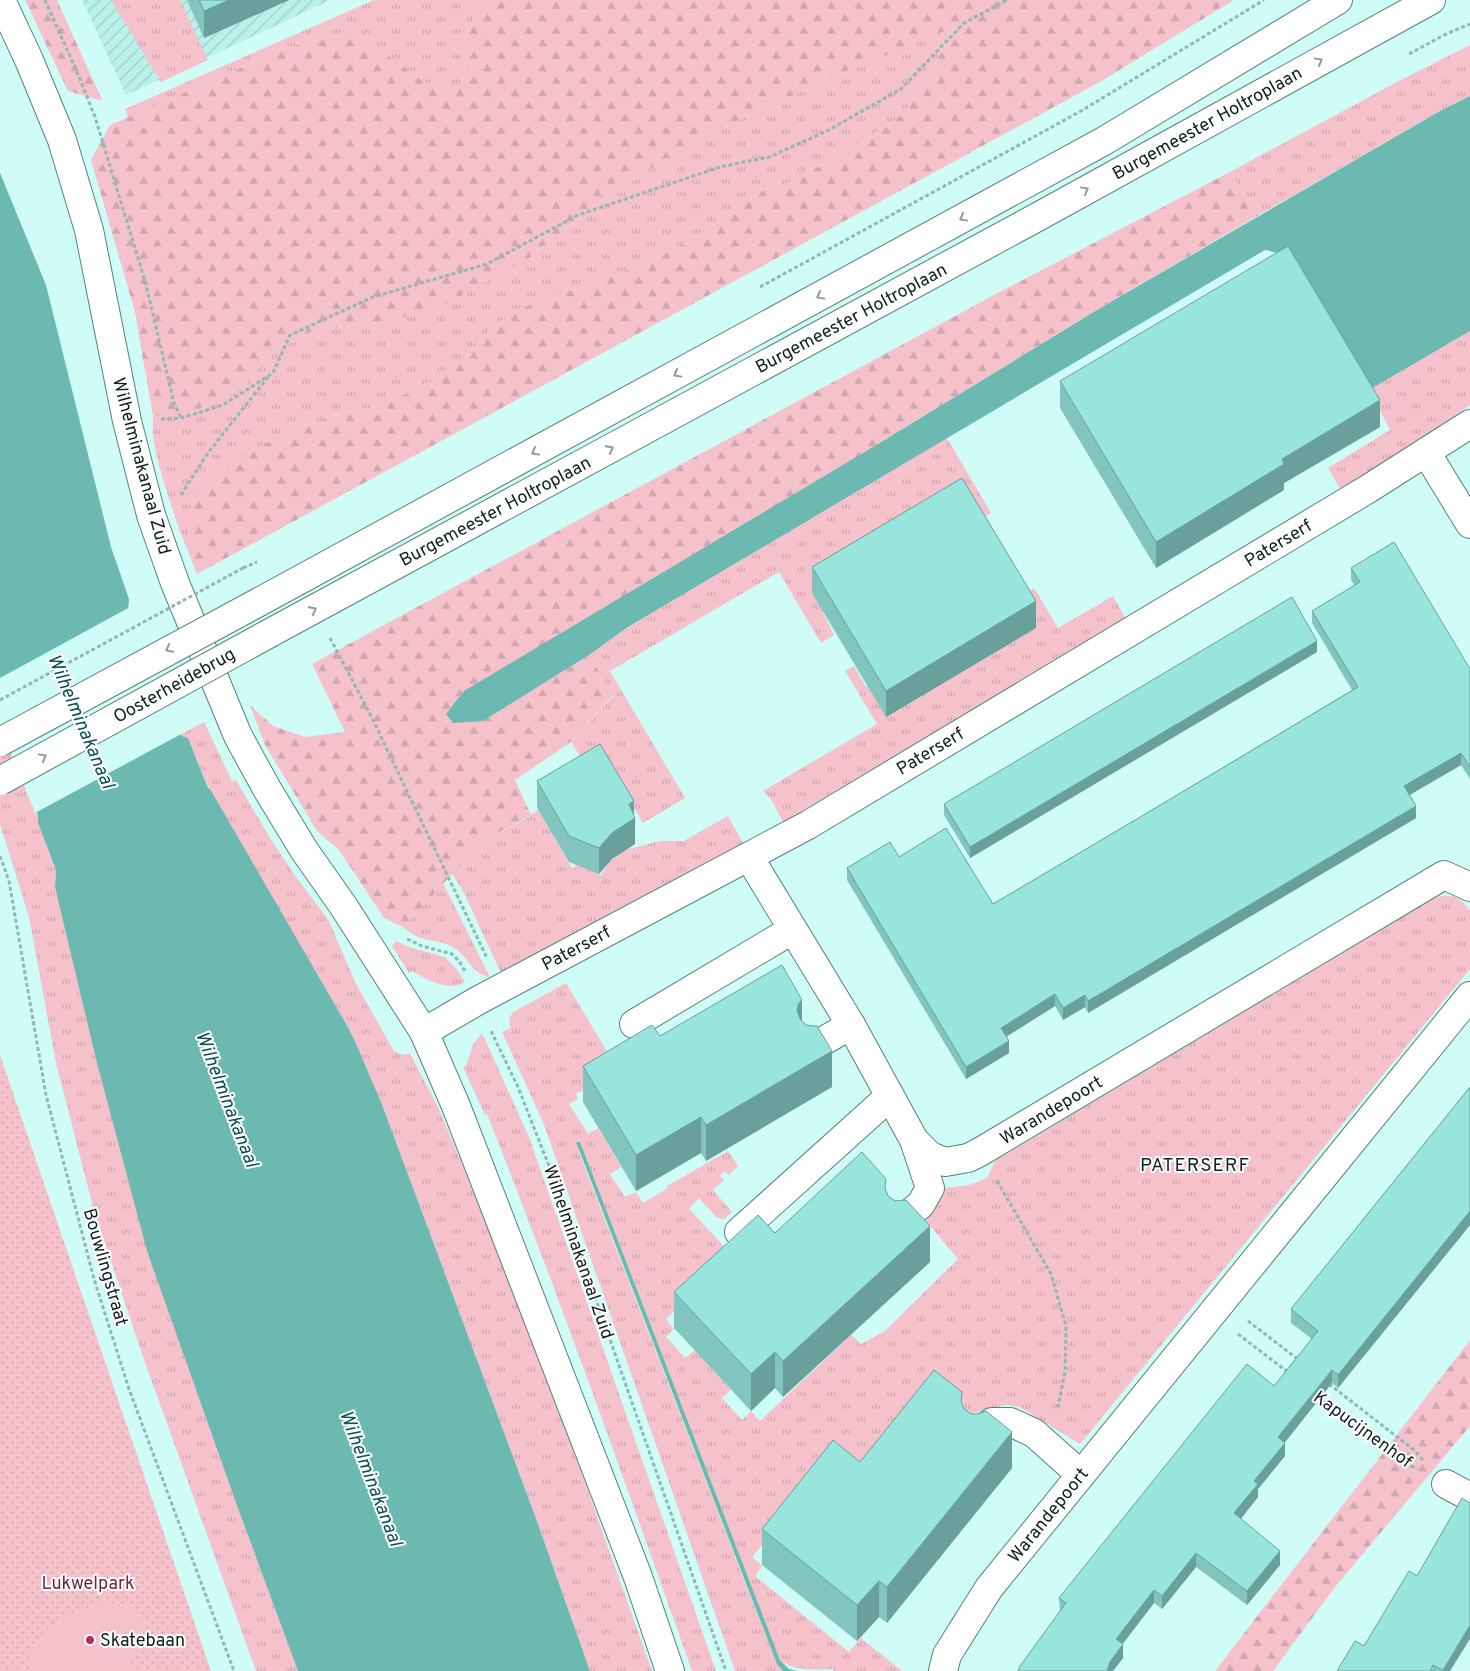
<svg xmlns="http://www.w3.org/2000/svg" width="1470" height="1671" font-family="Overpass,sans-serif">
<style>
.industrial{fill:url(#industrial-furrows)}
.grass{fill:url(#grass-tufts)}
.forest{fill:url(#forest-firs)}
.park{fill:url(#park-dots)}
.garden{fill:#f5c1cb}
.water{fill:#6cb9b1}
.pier{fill:#d0fcf7}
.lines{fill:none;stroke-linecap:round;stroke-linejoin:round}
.minor-casing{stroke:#58807c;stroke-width:30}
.path{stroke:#93b7b3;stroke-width:3;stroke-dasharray:4 2.5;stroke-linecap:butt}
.minor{stroke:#fff;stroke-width:28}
.minor-bridge-casing{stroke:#58807c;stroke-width:30;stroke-linecap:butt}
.path-bridge{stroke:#93b7b3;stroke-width:3;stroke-dasharray:4 2.5;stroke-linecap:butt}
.minor-bridge{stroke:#fff;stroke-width:28}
.wall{fill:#82c5be}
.shaded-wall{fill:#6aa09b}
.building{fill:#97e5dd;stroke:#6aa09b}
.oneway{stroke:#939b9a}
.poi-dot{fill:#b92b5d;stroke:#fff;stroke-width:2}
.labels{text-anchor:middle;stroke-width:4;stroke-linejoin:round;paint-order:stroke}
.street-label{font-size:18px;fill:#0f201e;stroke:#fff}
.park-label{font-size:18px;fill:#6e243a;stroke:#fff}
.poi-label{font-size:18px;fill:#0f201e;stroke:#fff;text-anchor:start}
.water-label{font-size:19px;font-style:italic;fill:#0a504c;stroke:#fff}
.neighbourhood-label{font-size:19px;letter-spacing:1px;fill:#0f201e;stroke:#fff}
</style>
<defs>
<pattern id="industrial-furrows" width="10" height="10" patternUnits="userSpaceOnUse" patternTransform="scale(1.25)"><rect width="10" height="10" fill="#baf0ea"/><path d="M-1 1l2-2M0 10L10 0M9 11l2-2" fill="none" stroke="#9fcec8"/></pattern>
<pattern id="grass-tufts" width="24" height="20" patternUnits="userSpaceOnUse" patternTransform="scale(1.25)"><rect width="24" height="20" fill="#f5c1cb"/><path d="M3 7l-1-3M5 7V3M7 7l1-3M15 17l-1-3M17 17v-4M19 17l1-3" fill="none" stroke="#d1a6ae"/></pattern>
<pattern id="forest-firs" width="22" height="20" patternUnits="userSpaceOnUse" patternTransform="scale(1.25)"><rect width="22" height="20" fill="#f5c1cb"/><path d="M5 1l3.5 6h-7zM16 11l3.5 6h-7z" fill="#d1a6ae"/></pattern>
<pattern id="park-dots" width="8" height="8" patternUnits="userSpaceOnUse" patternTransform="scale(1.25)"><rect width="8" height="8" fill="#f5c1cb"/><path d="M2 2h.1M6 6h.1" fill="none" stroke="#d1a6ae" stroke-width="1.8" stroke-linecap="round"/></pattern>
</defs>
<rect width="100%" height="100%" fill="#d0fcf7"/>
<polygon class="industrial" points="82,0 331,0 126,95"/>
<g class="grass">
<polygon points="111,0 180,0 208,60 161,82"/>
<polygon points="374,0 487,0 474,19 462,47 466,71 456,94 437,90 417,77 399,63 335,35 286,48 128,118 125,109"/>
<path d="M956 25 926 79 905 113 852 148 785 185 765 189 708 230 664 254 587 287 560 293 495 325 461 364 415 390 376 407 337 414 271 440 233 464 188 524 189 554C180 533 173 511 166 489 159 465 151 441 153 417L188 414 242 390 269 353 310 332 398 319 529 258 585 213 687 144 824 81Z"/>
<polygon points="1470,45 1470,96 1440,111 1259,215 1230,172 1397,82"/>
<polygon points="1470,331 1470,405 1358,481 1341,491 1328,468 1390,430 1369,390"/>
<polygon points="947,438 991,513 823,612 834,635 821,643 779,572 610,671 685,798 643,823 605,760 580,756 571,742 613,696 589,655 628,627"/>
<polygon points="1034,588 1058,628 1113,596 1126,619 783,822 771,799 763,791 877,724 845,671 854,666 866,687"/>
<polygon points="0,720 38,816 38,823 56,870 55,887 239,1511 298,1671 256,1671 143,1357 93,1207 56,1063 29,917 0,824"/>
<polygon points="204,722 232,781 236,780 270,838 294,874 329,921 356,984 394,1051 402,1055 410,1053 438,1107 457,1152 540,1356 652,1671 590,1671 534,1513 381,1102 357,1046 349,1029 209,789 188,738 180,735"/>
<polygon points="538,810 572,868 576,866 574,863 600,870 598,874 601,875 609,862 625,850 660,841 684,841 728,816 743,843 501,973 464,893 452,873 483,841 527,818"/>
<path d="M443 883 490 977C471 974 469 957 454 948 443 940 428 942 416 936 412 934 408 930 403 927Z"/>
<path d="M1440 896H1453L1463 902 1470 911V969L1080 1444 1020 1407 1005 1405 984 1410 972 1414 770 1535 752 1557 762 1566 755 1576 849 1652 861 1638 902 1671H834L833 1669C814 1670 794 1671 780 1660L580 1142H577L580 1155 758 1616 777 1664 783 1671H735L543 1122 502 1032 511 1028C508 1020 509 1016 515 1011L566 983 618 1070 576 1094 578 1099 569 1104 588 1134 598 1128 621 1167 610 1174 625 1197 636 1192 643 1203 668 1188 667 1186 728 1151 738 1166 729 1175 724 1171 720 1176 724 1180 713 1190 732 1212 724 1219 717 1218 699 1198 689 1209 734 1257 666 1319 674 1329 666 1337 685 1358 695 1350 731 1390 722 1398 742 1420 751 1411 760 1421 851 1335 861 1344 885 1331 958 1259 926 1221 943 1195 945 1188 969 1185 987 1178 995 1161 1427 902Z"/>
<path d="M396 941 409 947 445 957 457 970 465 982C451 993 425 979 412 971L409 973 392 946Z"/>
<path d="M481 1034 483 1035 529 1137 716 1671H692C626 1485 560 1298 487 1114L485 1115 463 1067 466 1066 473 1045Z"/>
</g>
<g class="forest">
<polygon points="25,0 57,0 102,100 99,100 68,91"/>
<polygon points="487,0 1234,0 1098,83 197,574 189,554 188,524 195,498 206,483 233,464 271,440 337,414 376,407 415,390 461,364 495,325 520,309 560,293 587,287 664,254 708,230 765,189 785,185 852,148 905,113 926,79 956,26 824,81 687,144 585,213 529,258 450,302 398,319 310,332 269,353 242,390 188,414 153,417 135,312 91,160 110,125 286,48 335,35 360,38 399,63 417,77 437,90 456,94 466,71 462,47 474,19"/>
<polygon points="1230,172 1259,215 1102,307 878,444 483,721 589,655 613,695 571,742 515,780 531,815 483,841 403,927 384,918 339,850 317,831 265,745 250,705 273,726 305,737 345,732 312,664 994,295"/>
<polygon points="1470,1340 1470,1426 1335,1587 1273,1671 1215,1671"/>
</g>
<polygon class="park" points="0,1055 211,1671 0,1671"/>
<path class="garden" d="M102 1602 130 1605 143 1621 144 1648 128 1665 132 1671H30C29 1666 30 1661 31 1656 37 1624 75 1612 102 1602Z"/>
<g class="water">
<polygon points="1470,96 1470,331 1369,390 1287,255 1265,250 628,627 589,655 483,721 453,723 446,714 464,691 878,444 1102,307 1440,111"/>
<polygon points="0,173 46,285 111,547 129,599 128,611 180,735 188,738 208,788 210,789 349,1029 357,1046 381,1102 534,1513 590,1671 298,1671 239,1511 147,1251 97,1063 55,887 56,870 38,823 38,815 0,720"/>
<polygon points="576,1142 580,1142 780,1660 789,1669 797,1671 783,1671 777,1664"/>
</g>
<polygon class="pier" points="130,607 130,610 179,731 183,733 35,813 0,726 0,678"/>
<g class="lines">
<g class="minor-casing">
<g id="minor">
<polyline points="1,0 29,60 62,140 89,230 127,421 151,515 175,583 238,736 267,789 304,850 344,907 424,1032 456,1106 638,1577 670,1671"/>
<polyline points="1426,452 1470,524"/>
<polyline points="259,602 1104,141 1338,0"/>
<polyline points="270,633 1043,214 1431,0"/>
<polyline points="749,857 851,1025 914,1140 930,1156 945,1162 968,1158 980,1152 1444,875 1470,887"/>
<polyline points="634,1024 792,930"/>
<polyline points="424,1032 477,1001 808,825 1368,489 1470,424"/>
<polyline points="813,1047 851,1025"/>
<polyline points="900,1222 921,1204 930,1188 914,1140"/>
<polyline points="739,1232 890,1096"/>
<polyline points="976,1435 992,1422 1010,1422 1034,1433 1081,1475"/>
<polyline points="1446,1484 1470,1497"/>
<polyline points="943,1671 947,1655 989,1588 1470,996"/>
</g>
</g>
<g class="path">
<polyline points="45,0 77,72 95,117 145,281 174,403 181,418"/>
<polyline points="1409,54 1444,35 1470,24"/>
<polyline points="760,287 1081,111 1264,0"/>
<polyline points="161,419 181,418 223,405 270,375 273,373 290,335 373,297 487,264 578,215 720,167 769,157 827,131 901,89 964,23 1007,0"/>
<polyline points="181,495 207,454 268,377"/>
<polyline points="243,568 257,562"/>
<polyline points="330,638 370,714 487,958"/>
<polyline points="0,856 9,881 46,1095 94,1279 129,1389 234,1671"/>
<polyline points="407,939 422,946 452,954 459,961 465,971"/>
<polyline points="491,1031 518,1087 551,1171 726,1671"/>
<polyline points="997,1181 1051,1274 1066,1326 1065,1372 1058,1407"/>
<polyline points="1248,1321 1299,1360"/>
<polyline points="1238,1334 1289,1373"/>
<polyline points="1329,1384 1414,1450 1423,1460"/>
<polyline points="1317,1396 1402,1461 1417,1469"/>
</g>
<use href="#minor" class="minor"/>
<g class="minor-bridge-casing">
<g id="minor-bridge">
<polyline points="0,742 259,602"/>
<polyline points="0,781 270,633"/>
</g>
</g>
<polyline class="path-bridge" points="0,700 243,568"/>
<use href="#minor-bridge" class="minor-bridge"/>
</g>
<g class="wall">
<polygon points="187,0 289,0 204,38"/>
<polygon points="1060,381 1380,427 1284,483 1284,490 1156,568 1060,408"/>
<polygon points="812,567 1036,628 886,717 812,593"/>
<polygon points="1351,568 1470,669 1470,779 1461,765 1410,795 1416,818 1088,1013 1085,1007 1063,1020 1055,1006 1006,1037 1009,1053 966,1079 847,880 847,868 899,857 993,904 1147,813 1352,690 1312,623 1312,611 1355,586 1351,580"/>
<polygon points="1317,652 970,858 944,815 944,804"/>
<polygon points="537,781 634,814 635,844 612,859 599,874 569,862 537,808"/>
<polygon points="802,1021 832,1087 706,1161 701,1153 636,1191 583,1102 583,1066"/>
<polygon points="1470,1087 1470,1225 1338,1388 1332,1383 1285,1442 1285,1456 1258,1489 1258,1497 1241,1519 1280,1565 1247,1605 1196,1567 1162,1609 1154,1603 1123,1644 1123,1658 1113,1671 1018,1671 1060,1612 1059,1598 1274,1386 1312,1339 1291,1323 1291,1309"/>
<polygon points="886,1192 930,1262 783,1397 775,1388 751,1411 674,1328 674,1292 775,1233"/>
<polygon points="962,1405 964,1409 1012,1468 887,1623 879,1617 857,1641 762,1565 762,1529 860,1462"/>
<polygon points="1417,1576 1450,1671 1337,1671 1364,1646"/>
</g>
<g class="shaded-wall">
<polygon points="229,0 289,0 204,38 204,11"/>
<polygon points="1380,400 1380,427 1284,483 1284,490 1156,568 1156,542 1282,459"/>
<polygon points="1036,601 1036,628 886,717 886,691"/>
<polygon points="1317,641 1317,652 970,858 970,847"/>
<polygon points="1461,753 1461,765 1404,798 1404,786"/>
<polygon points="634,801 634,819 635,818 635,844 612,859 599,874 599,848 629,804"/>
<polygon points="1416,806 1416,818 1088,1013 1088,1001"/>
<polygon points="1055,994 1055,1006 1001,1040 1001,1028"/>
<polygon points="1085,995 1085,1007 1063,1020 1063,1008"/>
<polygon points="802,1000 802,1036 797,1010 799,1003"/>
<polygon points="1009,1041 1009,1053 966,1079 966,1067"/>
<polygon points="832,1051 832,1087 706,1161 706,1125"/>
<polygon points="701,1117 701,1153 636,1191 636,1155"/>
<polygon points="1470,1211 1470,1225 1338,1388 1338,1375"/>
<polygon points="930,1226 930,1262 783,1397 783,1361"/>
<polygon points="775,1352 775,1388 751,1411 751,1374"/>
<polygon points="1332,1370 1332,1383 1278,1451 1278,1437"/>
<polygon points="1012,1432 1012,1468 887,1623 887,1587"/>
<polygon points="1285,1443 1285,1456 1258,1489 1258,1497 1234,1527 1234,1513 1254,1481"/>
<polygon points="1280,1551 1280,1565 1247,1605 1247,1591"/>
<polygon points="1196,1553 1196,1567 1162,1609 1162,1596"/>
<polygon points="879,1581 879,1617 857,1641 857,1605"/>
<polygon points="1154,1590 1154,1603 1116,1652 1116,1639"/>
<polygon points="1470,1625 1470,1639 1450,1671 1443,1671"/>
<polygon points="1123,1644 1123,1658 1113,1671 1107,1671 1110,1662"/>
</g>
<g class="building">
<polygon points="199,0 229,0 204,11"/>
<polygon points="1288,246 1380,400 1282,459 1284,464 1156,542 1060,381"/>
<polygon points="962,478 1036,601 886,691 812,567"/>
<polygon points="1394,542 1470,669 1470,767 1461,753 1404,786 1416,806 1088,1001 1085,995 1063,1008 1055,994 1001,1028 1009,1041 966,1067 847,868 890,842 899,857 946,828 993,904 1147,813 1358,687 1312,611 1360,582 1351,568"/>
<polygon points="1292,597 1317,641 970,847 944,804"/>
<polygon points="600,744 634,801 629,804 635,818 612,833 599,848 569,836 537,781"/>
<polygon points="782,965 802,1000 799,1003 797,1010 800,1019 806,1025 813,1026 817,1026 832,1051 706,1125 701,1117 636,1155 583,1066 652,1025 660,1036"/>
<polygon points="1470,1087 1470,1211 1338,1375 1332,1370 1278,1437 1285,1443 1254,1481 1258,1484 1234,1513 1280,1551 1247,1591 1196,1553 1162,1596 1154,1590 1116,1639 1123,1644 1110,1662 1107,1671 1018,1671 1020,1666 1066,1603 1059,1598 1247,1364 1274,1386 1318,1331 1291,1309"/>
<polygon points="862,1152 886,1179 885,1188 888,1196 895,1201 906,1200 930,1226 783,1361 775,1352 751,1374 674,1292 758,1215 775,1233"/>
<polygon points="934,1370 962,1392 961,1401 964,1409 971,1414 978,1414 986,1411 1012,1432 887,1587 879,1581 857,1605 762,1529 833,1440 860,1462"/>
<polygon points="1462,1498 1470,1503 1470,1625 1443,1670 1433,1665 1430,1671 1337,1671 1355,1641 1364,1646 1409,1571 1417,1576"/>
</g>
<defs><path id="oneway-chevron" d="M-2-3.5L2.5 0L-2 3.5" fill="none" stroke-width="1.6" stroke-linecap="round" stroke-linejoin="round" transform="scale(1.25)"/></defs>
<g class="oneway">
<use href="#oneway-chevron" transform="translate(1319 61) rotate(-29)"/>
<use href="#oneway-chevron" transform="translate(1085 190) rotate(-29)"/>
<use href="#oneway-chevron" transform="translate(963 218) rotate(151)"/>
<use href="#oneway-chevron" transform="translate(820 296) rotate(151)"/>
<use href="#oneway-chevron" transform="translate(677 374) rotate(151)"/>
<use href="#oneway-chevron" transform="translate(610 449) rotate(-28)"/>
<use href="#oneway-chevron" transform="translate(535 452) rotate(151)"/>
<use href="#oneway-chevron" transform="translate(313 610) rotate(-28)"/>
<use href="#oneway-chevron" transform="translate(169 649) rotate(152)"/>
<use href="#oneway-chevron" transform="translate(43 757) rotate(-29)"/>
</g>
<circle class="poi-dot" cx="90" cy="1640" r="5"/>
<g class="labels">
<g class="street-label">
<text transform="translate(1207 123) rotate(-29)" y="6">Burgemeester Holtroplaan</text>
<text transform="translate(851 318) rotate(-28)" y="6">Burgemeester Holtroplaan</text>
<text transform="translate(142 466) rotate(75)" y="6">Wilhelminakanaal Zuid</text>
<text transform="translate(495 511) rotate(-28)" y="6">Burgemeester Holtroplaan</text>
<text transform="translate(1278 543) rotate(-31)" y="6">Paterserf</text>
<text transform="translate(174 685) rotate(-29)" y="6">Oosterheidebrug</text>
<text transform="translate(930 751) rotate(-31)" y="6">Paterserf</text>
<text transform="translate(576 948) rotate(-28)" y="6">Paterserf</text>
<text transform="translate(1051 1110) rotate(-31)" y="6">Warandepoort</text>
<text transform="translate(579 1252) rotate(71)" y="6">Wilhelminakanaal Zuid</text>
<text transform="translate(106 1267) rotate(74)" y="6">Bouwlingstraat</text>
<text transform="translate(1363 1429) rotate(36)" y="6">Kapucijnenhof</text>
<text transform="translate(1048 1515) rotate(-51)" y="6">Warandepoort</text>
</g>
<g class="park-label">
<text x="88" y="1589">Lukwelpark</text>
</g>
<g class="poi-label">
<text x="100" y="1646">Skatebaan</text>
</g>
<g class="water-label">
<text transform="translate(82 721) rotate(67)" y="7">Wilhelminakanaal</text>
<text transform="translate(228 1099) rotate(69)" y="7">Wilhelminakanaal</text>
<text transform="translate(372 1478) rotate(69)" y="7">Wilhelminakanaal</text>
</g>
<g class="neighbourhood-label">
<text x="1195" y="1171">PATERSERF</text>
</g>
</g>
</svg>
